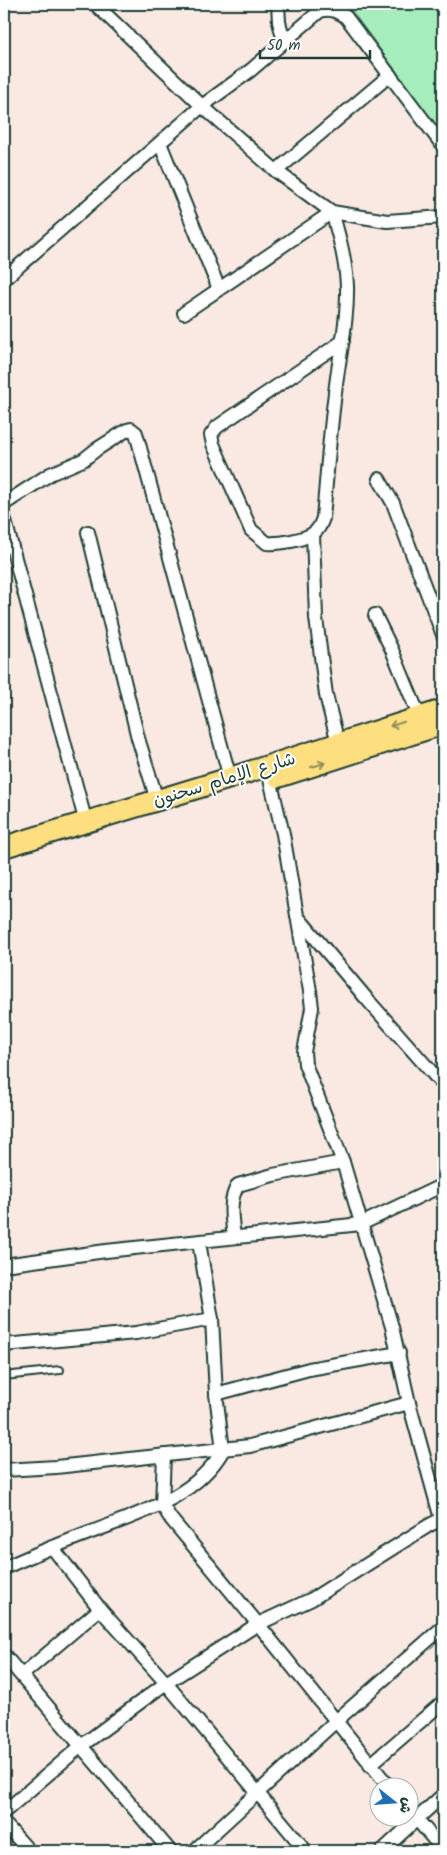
<svg xmlns="http://www.w3.org/2000/svg" width="447" height="1855" font-family="Kalam,'Playpen Sans Arabic',sans-serif">
<style>
.green{fill:#a5edbb;stroke:#629578}
.lines{fill:none;stroke-linecap:round;stroke-linejoin:round}
.service-casing{stroke:#1f3d34;stroke-width:10}
.minor-casing{stroke:#1f3d34;stroke-width:16}
.primary-casing{stroke:#1f3d34;stroke-width:24}
.service{stroke:#fff;stroke-width:6}
.minor{stroke:#fff;stroke-width:12}
.primary{stroke:#fedf80;stroke-width:20}
.oneway{stroke:#8e8e5a}
.labels{text-anchor:middle;stroke-width:4;stroke-linejoin:round;paint-order:stroke}
.street-label{font-size:18px;fill:#1f3d34;stroke:#fff}
</style>
<rect width="100%" height="100%" fill="#f9e9e2"/>
<filter id="ink" filterUnits="userSpaceOnUse"><feTurbulence type="fractalNoise" baseFrequency=".02" numOctaves="2"/><feDisplacementMap in="SourceGraphic" scale="10" xChannelSelector="R" yChannelSelector="G"/><feConvolveMatrix kernelMatrix="1 2 1 2 8 2 1 2 1" color-interpolation-filters="sRGB"/></filter>
<g filter="url(#ink)">
<polygon class="green" points="347,4 443,4 443,135"/>
<g class="lines">
<g class="service-casing">
<polyline id="service" points="4,1376 60,1370"/>
</g>
<g class="minor-casing">
<g id="minor">
<polyline points="95,4 202,106 276,171 332,212 387,221 443,217"/>
<polyline points="278,4 279,22 284,41"/>
<polyline points="160,143 219,289"/>
<polyline points="276,171 390,75"/>
<path d="M332 212C339 236 346 261 347 286 348 319 340 352 336 385 330 429 327 473 323 518 321 523 320 528 315 532 306 540 278 544 267 543L251 530 213 444 211 435 217 427 343 341"/>
<path d="M4 279 202 106 251 70 320 11C331 8 337 11 346 17L443 146"/>
<polyline points="184,313 332,212"/>
<polyline points="379,479 393,503 443,635"/>
<polyline points="4,504 50,474 83,460 97,449 127,430 131,429 136,433 230,778"/>
<polyline points="4,517 86,823"/>
<polyline points="88,532 138,738 157,800"/>
<polyline points="313,534 316,618 326,695 338,743"/>
<polyline points="375,615 392,650 422,723"/>
<polyline points="270,779 283,834 310,991 312,1008 304,1052 305,1064 343,1162 392,1327 409,1403 443,1526"/>
<polyline points="297,916 366,998 443,1085"/>
<path d="M234 1237C232 1219 228 1201 238 1185L273 1175 343 1162"/>
<polyline points="4,1265 106,1251 361,1224 443,1185"/>
<polyline points="4,1345 136,1333 212,1319"/>
<polyline points="216,1394 309,1369 399,1353"/>
<polyline points="164,1455 162,1505 171,1519 258,1624 390,1788"/>
<polyline points="4,1470 56,1467 250,1446 409,1403"/>
<polyline points="52,1547 100,1609 166,1683 306,1851"/>
<path d="M4 1568C32 1555 60 1544 89 1533 137 1514 196 1498 223 1450L216 1394 212 1319 199 1242"/>
<polyline points="4,1655 170,1851"/>
<polyline points="22,1675 100,1609"/>
<polyline points="370,1765 443,1702"/>
<polyline points="410,1811 443,1850"/>
<polyline points="4,1812 81,1746 166,1683 258,1624 312,1599 428,1526 443,1518"/>
<polyline points="4,1823 29,1851"/>
<polyline points="194,1851 336,1721 443,1627"/>
<polyline points="382,1851 443,1795"/>
</g>
</g>
<g class="primary-casing">
<g id="primary">
<polyline points="278,777 443,724"/>
<polyline points="4,847 230,778 443,710"/>
</g>
</g>
<use href="#service" class="service"/>
<use href="#minor" class="minor"/>
<use href="#primary" class="primary"/>
</g>
<defs><path id="oneway-shaft" d="M-6 0H5M1.5-3L5.5 0L1.5 3" fill="none" stroke-width="1.6" stroke-linecap="round" stroke-linejoin="round" transform="scale(1.25)"/></defs>
<g class="oneway">
<use href="#oneway-shaft" transform="translate(397 724) rotate(162)"/>
<use href="#oneway-shaft" transform="translate(318 765) rotate(-17)"/>
</g>
</g>
<g class="labels">
<g class="street-label">
<text transform="translate(224 779) rotate(-17)" y="6">شارع الإمام سحنون</text>
</g>
</g>
<rect width="447" height="1855" fill="none" stroke="#fff" stroke-width="20"/>
<rect x="10" y="10" width="427" height="1835" fill="none" stroke="#1f3d34" stroke-width="2" filter="url(#ink)"/>
<g transform="translate(394 1802) rotate(107)"><circle r="24" fill="#ffffff" stroke="#a5b1ae"/>
<path d="M0-4L9 19L0 12L-9 19Z" fill="#1f6fb2"/>
<text y="-8" font-size="14" font-weight="bold" text-anchor="middle" fill="#1f3d34">ش</text>
</g>
<path d="M260 50v8h110v-8" fill="none" stroke="#1f3d34" stroke-width="2.5"/>
<text x="267" y="50" font-size="15" fill="#1f3d34" stroke="#ffffff" stroke-width="4" paint-order="stroke">50 m</text>
</svg>
